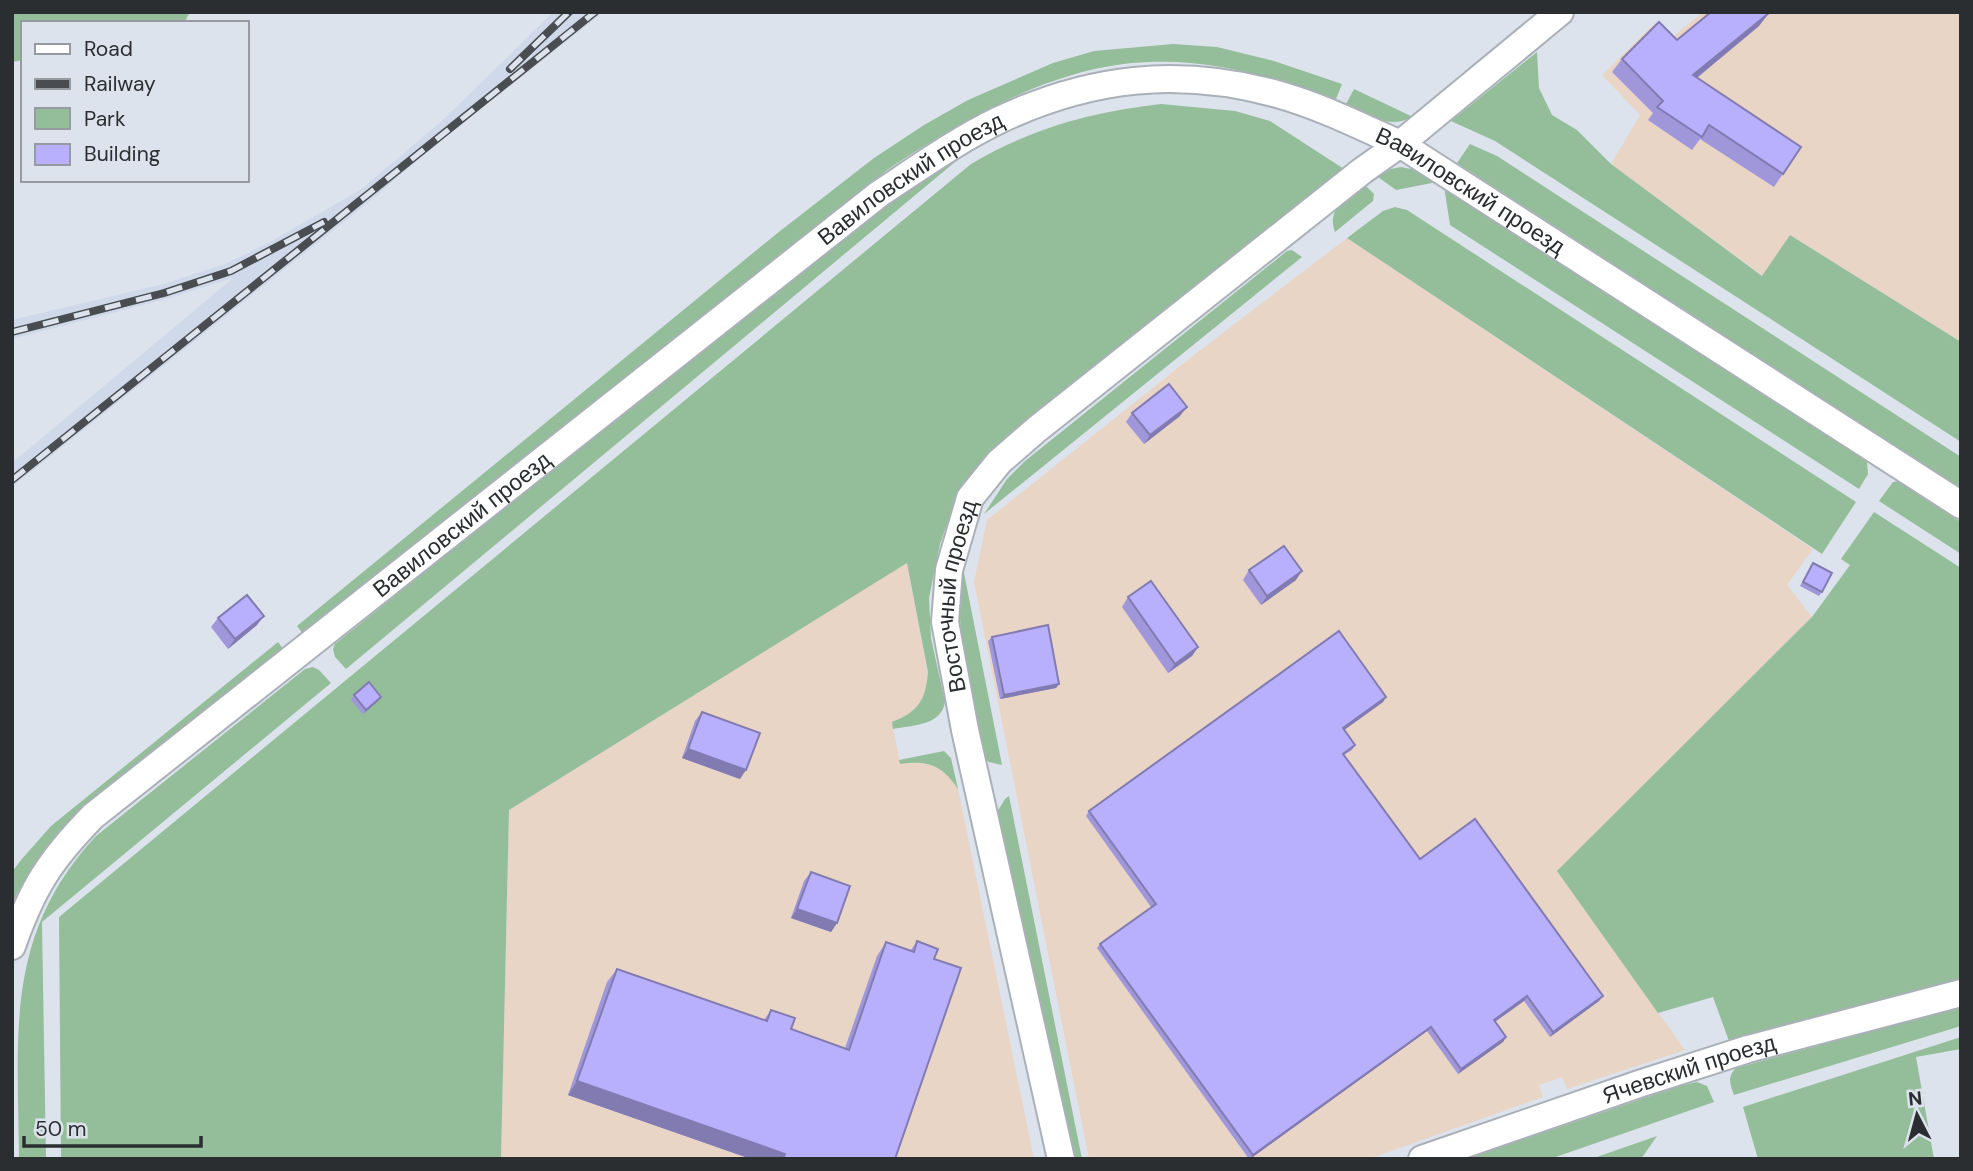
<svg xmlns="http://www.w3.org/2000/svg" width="1973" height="1171" font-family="'DM Sans',sans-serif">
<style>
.industrial{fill:#e8d5c5}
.built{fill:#cfd9e9}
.green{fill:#93be99}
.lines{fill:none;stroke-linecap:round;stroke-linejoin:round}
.street-casing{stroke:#aab0b8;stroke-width:30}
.street{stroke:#fff;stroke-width:26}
.rail-casing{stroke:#494d51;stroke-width:8}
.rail{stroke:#dde3ed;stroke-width:5;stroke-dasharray:16;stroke-linecap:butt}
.wall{fill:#9f97da}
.shaded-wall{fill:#827bb1}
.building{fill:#b9b0fd;stroke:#827bb1;stroke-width:2}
.labels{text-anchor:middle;stroke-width:5;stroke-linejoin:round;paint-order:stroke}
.street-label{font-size:23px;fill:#2b2e31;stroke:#dde3ed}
</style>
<rect width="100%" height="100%" fill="#dde3ed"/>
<g class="industrial">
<polygon points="1703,12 1961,12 1961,342 1790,235 1763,276 1611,164 1640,115 1602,75 1655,23 1670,39"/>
<polygon points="1347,238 1813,549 1787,585 1812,617 1558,871 1685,1050 1567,1089 1562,1077 1539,1085 1543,1097 1369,1159 1089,1159 974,582 987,520 1194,355"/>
<polygon points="907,562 928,673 927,690 919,704 907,716 892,722 900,763 915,762 931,764 948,774 958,789 1034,1159 501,1159 509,810"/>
</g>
<polygon class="built" points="553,12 604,12 455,129 371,200 12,487 12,463 233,278 166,299 12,339 12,320 163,284 225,264 270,242 360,190 442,121"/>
<g class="green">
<polygon points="12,12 190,12 184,23 23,23 23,60 12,62"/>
<path d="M1173 44 1217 47 1274 61 1342 84 1336 99C1276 78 1214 59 1149 62 1054 65 965 119 887 170L303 634 297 626 775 235 874 158 924 125 968 100 1053 63 1094 51Z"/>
<polygon points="1537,52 1539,88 1552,115 1577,130 1611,164 1762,276 1790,235 1961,342 1961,442 1495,141 1451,121"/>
<path d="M1354 89 1413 117C1387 130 1369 115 1346 104Z"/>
<path d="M1161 104 1235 111 1270 121 1344 169 983 459 953 507 940 544 929 598 931 638 945 702C941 726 913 725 893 729L892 722C918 712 926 700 928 672L907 563 509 810 501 1159H61L59 917 971 164C1032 128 1091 112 1161 104Z"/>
<polygon points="1470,144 1497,156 1961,457 1961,489 1457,163"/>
<polygon points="967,152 346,669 335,657 333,649 335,644 885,203"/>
<polygon points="1401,167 1416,170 1434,180 1432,183 1396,190 1378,177 1391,169"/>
<path d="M1364 184 1374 194 1373 201 1335 232C1326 208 1348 198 1364 184Z"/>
<polygon points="1444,186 1861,456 1867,462 1868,474 1859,489 1450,225"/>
<polygon points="1395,207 1407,210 1856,502 1822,554 1347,238 1383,211"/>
<polygon points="1292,250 1302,257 984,514 1007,479 1025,461 1287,251"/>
<polygon points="1898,481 1961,522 1961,554 1879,501 1893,482"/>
<polygon points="1874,512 1961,568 1961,979 1729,1041 1713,997 1658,1013 1557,871 1812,617 1850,565 1841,559"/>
<polygon points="963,568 1002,765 989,762 984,758 962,647 959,603"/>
<polygon points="278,642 285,651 60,833 32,867 12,903 12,872 21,860 51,826"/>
<path d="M313 667 319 670 331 683 42 922 46 1159H19C18 1034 4 935 96 836L305 669Z"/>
<path d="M944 751 951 758 958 789C942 765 928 760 900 764L899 760Z"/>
<polygon points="1009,796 1082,1159 1075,1159 997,812 1005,799"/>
<path d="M1961 1007V1026L1734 1095C1730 1084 1727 1077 1736 1068Z"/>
<polygon points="1961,1037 1961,1049 1916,1057 1934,1159 1758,1159 1743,1107"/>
<polygon points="1697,1082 1707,1086 1714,1102 1550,1159 1466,1159 1680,1086"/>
<polygon points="1657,1136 1641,1159 1591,1159"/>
</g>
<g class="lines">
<g class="street-casing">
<g id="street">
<path id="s1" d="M12 946C32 888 50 860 93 816L879 194C917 169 956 141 997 121 1089 77 1178 67 1277 94 1320 106 1360 126 1400 144L1961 505"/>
<path id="s2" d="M1061 1159 965 730 945 622 949 570 970 498 999 462 1037 429 1362 171 1400 144 1560 12"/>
<path id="s3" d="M1422 1159 1639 1084 1748 1049 1961 993"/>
</g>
</g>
<use href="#street" class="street"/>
<g class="rail-casing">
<g id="rail">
<polyline points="510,69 569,12"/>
<polyline points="12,332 164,293 231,271 324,222"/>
<polyline points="12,480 595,12"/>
</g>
</g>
<use href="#rail" class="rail"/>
</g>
<g class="wall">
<polygon points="1759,26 1697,78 1801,147 1774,187 1700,139 1692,150 1648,120 1653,113 1612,72 1622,59 1677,40"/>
<polygon points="1132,413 1180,416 1144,444 1126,422"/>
<polygon points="1813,563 1822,592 1819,596 1800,586"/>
<polygon points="1249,570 1296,580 1261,605 1243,580"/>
<polygon points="1128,597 1198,647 1192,656 1168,673 1122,607"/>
<polygon points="218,618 257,625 228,649 211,627"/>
<polygon points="992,637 1059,684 1056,688 1000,699 988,641"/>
<polygon points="354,695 378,701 363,714 351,700"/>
<polygon points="1386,697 1383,702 1344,730 1355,745 1352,750 1344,755 1420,859 1599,1001 1550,1037 1524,1001 1495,1022 1506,1037 1503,1042 1458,1074 1427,1031 1250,1159 1249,1159 1097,948 1100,944 1151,907 1086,816 1089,811"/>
<polygon points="702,712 740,779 682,758 695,721"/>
<polygon points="811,872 837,923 831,932 791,918 804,881"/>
<polygon points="917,941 934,959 895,1159 751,1159 568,1095 607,982 617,969 764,1020 771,1010 791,1029 845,1048 877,956 886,942 911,950"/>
</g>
<g class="shaded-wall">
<polygon points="1769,13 1759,26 1683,89 1693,75"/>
<polygon points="1187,407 1180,416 1144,444 1150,435"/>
<polygon points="1302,571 1296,580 1261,605 1267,596"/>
<polygon points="264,616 257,625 228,649 235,639"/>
<polygon points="1198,647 1192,656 1168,673 1175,664"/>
<polygon points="1059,684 1056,688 1000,699 1004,695"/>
<polygon points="381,697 378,701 363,714 366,710"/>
<polygon points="1386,697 1383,702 1340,733 1343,728"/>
<polygon points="688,749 746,770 740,779 682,758"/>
<polygon points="797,909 837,923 831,932 791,918"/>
<polygon points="1527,996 1524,1001 1490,1025 1494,1020"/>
<polygon points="1603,996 1599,1001 1550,1037 1553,1032"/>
<polygon points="1431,1027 1427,1031 1250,1159 1253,1155"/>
<polygon points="1506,1037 1503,1042 1458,1074 1461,1069"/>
<polygon points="577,1081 785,1154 782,1159 751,1159 568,1095"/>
</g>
<g class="building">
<polygon points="1711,12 1769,13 1693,75 1801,147 1783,174 1709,125 1702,137 1657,107 1663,101 1622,59 1659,22 1677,40"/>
<polygon points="1169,384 1187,407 1150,435 1132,413"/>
<polygon points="1284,546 1302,571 1267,596 1249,570"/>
<polygon points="1813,563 1832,573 1822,592 1803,582"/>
<polygon points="1151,581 1198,647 1175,664 1128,597"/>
<polygon points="247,595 264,616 235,639 218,618"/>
<polygon points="1048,625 1059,684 1004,695 992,637"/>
<polygon points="1339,631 1386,697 1343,728 1355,745 1343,754 1420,859 1475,819 1603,996 1553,1032 1527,996 1494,1020 1506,1037 1461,1069 1431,1027 1253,1155 1100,944 1156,904 1089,811"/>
<polygon points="369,682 381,697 366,710 354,695"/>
<polygon points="702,712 760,733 746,770 688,749"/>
<polygon points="811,872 850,886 837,923 797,909"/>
<polygon points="917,941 938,949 934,959 961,968 895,1159 783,1159 785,1154 577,1081 617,969 767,1021 771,1010 795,1018 791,1029 849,1050 886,942 914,952"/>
</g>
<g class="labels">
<g class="street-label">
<text dy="8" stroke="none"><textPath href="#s1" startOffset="1192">Вавиловский проезд</textPath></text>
<text dy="8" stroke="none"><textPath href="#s1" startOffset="1801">Вавиловский проезд</textPath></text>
<text dy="8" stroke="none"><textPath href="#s1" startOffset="625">Вавиловский проезд</textPath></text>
<text dy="8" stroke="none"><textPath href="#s2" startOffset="576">Восточный проезд</textPath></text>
<text dy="8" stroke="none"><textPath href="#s3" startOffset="282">Ячевский проезд</textPath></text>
</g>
</g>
<rect width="1973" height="1171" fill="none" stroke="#2b2e31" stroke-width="28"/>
<rect x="21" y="21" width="228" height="161" fill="#dde3ed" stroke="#969ba2" stroke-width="2"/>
<rect x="35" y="44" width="35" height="10" fill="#ffffff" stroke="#969ba2" stroke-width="2"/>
<text x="84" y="56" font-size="21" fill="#2b2e31">Road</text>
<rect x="35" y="79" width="35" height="10" fill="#494d51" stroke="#969ba2" stroke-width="2"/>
<text x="84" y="91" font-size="21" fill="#2b2e31">Railway</text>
<rect x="35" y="108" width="35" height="21" fill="#93be99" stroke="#969ba2" stroke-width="2"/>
<text x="84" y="126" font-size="21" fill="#2b2e31">Park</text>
<rect x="35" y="144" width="35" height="21" fill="#b9b0fd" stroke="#969ba2" stroke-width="2"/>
<text x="84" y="161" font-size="21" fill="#2b2e31">Building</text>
<g transform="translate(1917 1115) rotate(354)" stroke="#dde3ed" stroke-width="5" paint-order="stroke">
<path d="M0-5L12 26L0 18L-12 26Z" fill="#2b2e31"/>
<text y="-10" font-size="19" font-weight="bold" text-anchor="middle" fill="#2b2e31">N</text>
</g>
<path d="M24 1136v10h177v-10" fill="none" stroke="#2b2e31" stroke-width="3.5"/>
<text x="35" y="1136" font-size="21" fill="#2b2e31" stroke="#dde3ed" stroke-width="5" paint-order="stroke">50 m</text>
</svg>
